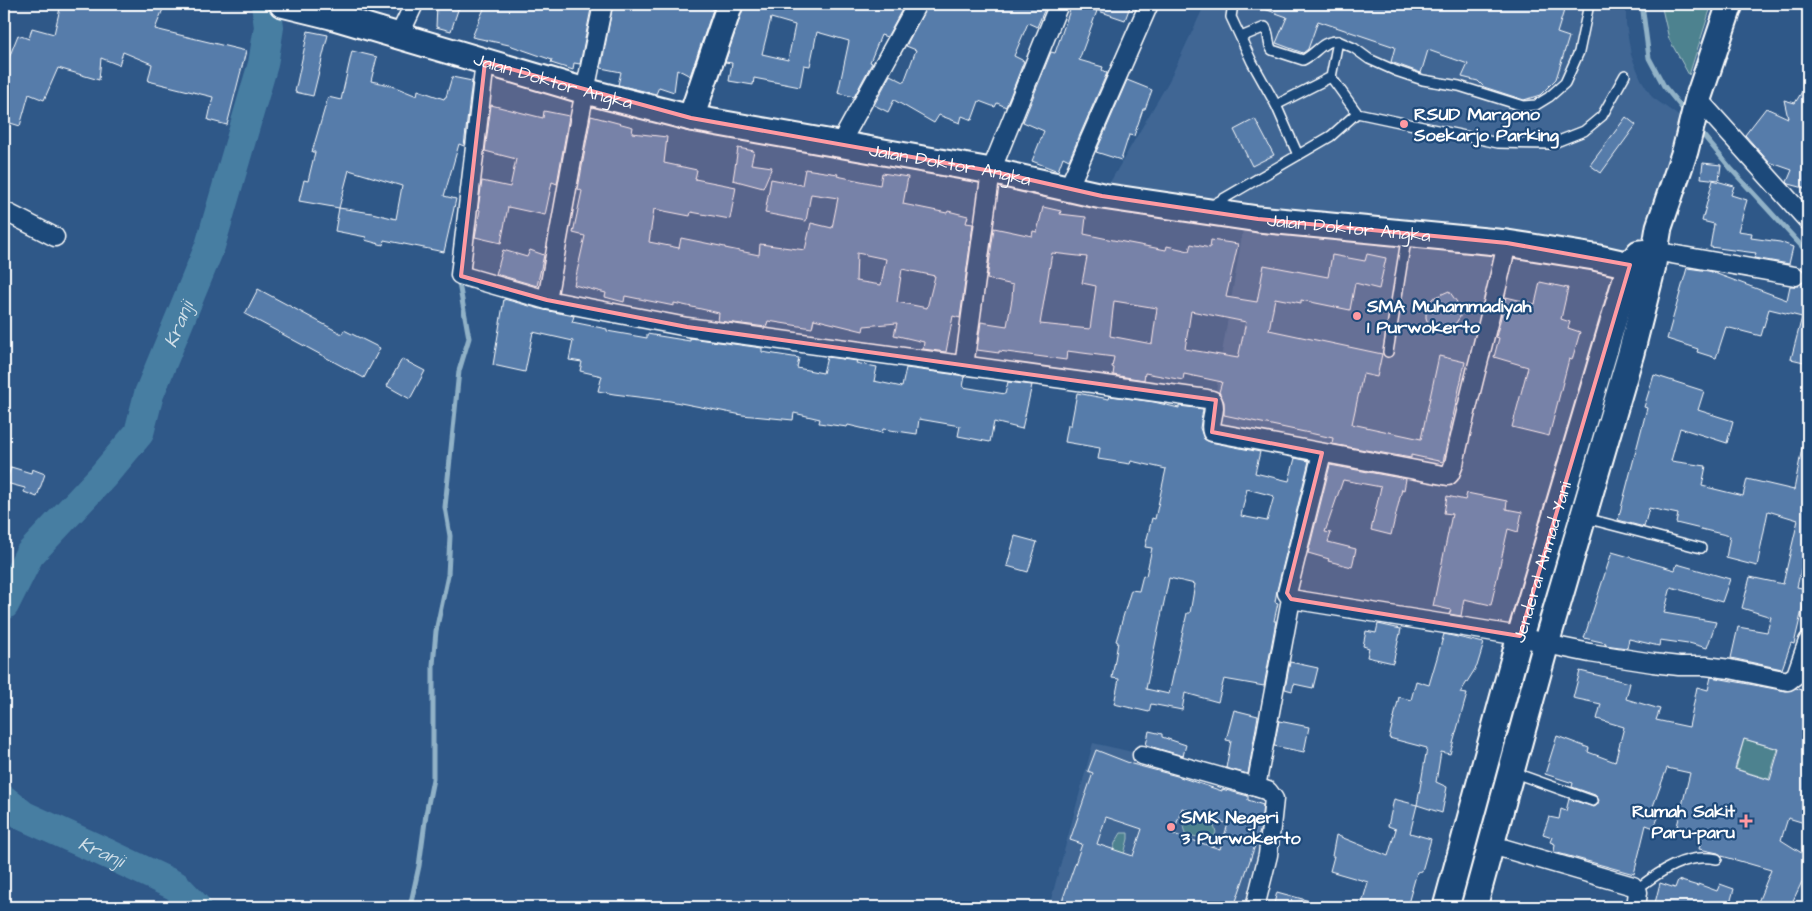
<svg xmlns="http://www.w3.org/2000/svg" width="1812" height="911" font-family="'Architects Daughter',sans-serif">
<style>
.built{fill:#3f6694}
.green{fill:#4e828f;stroke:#a6c0c7}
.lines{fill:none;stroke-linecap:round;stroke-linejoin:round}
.stream{stroke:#91b2c7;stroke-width:5}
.river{stroke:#477ea2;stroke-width:30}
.building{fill:#577caa;stroke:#fff;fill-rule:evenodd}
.lane-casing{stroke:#fff;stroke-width:12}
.street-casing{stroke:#fff;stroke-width:21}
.secondary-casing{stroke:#fff;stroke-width:29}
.lane{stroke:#1f4a7a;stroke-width:9}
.street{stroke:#1f4a7a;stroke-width:18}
.secondary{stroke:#1f4a7a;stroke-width:25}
.marked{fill:#ff9aa2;fill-opacity:0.2;stroke:#ff9aa2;stroke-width:4;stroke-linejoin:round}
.poi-dot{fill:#ff9aa2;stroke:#1f4a7a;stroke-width:2}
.labels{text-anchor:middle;stroke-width:4.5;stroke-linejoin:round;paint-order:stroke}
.street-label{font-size:18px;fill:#fff;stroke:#1f4a7a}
.poi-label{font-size:18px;font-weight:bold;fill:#fff;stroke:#1f4a7a;text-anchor:start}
.water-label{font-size:19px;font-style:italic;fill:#d1dfe8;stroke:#1f4a7a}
</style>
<rect width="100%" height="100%" fill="#2f5888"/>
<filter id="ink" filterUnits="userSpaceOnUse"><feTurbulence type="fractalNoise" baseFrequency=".02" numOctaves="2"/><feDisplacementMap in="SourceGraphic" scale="10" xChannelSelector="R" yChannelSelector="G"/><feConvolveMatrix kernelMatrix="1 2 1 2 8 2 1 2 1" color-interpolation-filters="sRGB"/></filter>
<g filter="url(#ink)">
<g class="built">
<polygon points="1205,4 1626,4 1626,24 1631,55 1641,79 1652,97 1691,125 1659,227 1630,259 1507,244 1447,470 1212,428 1218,376 1245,218 1102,196 1169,81"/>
<polygon points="1093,743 1141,754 1268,791 1255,907 1049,907"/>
</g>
<g class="green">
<polygon points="1661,4 1712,4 1689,75 1669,39"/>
<polygon points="1744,739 1778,749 1769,779 1736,769"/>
<polygon points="1189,820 1200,821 1214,826 1216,832 1214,837 1209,840 1185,834 1183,826"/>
<polygon points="1121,833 1128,833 1128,839 1110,907 1097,907 1115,843"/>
</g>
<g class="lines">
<g class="stream">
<polyline points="1642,4 1649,58 1664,86 1686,113"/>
<polyline points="1699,130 1732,170 1808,253"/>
<polyline points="410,907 419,866 426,814 433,779 433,665 436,631 448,575 450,536 445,507 459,371 469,338 458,278"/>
</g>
<g class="river">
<path id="s1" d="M4 605 29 555 102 477 139 433 149 394 210 246 263 64 269 27 266 4"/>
<path id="s2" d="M4 800 24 816 106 853 176 886 196 907"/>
</g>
</g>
<g class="building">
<polygon points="61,4 165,4 155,29 246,51 227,125 208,120 213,97 148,81 152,64 123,52 119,65 101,58 99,80 58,68 44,100 29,94 20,126 4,121 4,80 9,66 6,65 18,35 29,39 32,28 54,34"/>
<polygon points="437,4 460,4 451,31 436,27"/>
<polygon points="486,4 592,4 580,64 574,63 573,70 551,63 552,60 509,45 472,37"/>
<polygon points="613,4 715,4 690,76 677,69 674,92 659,87 656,94 618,85 621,72 601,68"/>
<path d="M744 4H905L887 37 881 35 870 62 872 63 854 97 838 93 849 41 817 32 810 66 804 65 800 87 754 78 753 85 729 81 732 63 725 62ZM771 18 795 25 788 60 762 54Z"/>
<polygon points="928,4 941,4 956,9 958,4 1047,4 1037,27 1028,23 1014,56 1024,61 1006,107 997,103 995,107 979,101 972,120 962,116 960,123 939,115 934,123 894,100 888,112 874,105 890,75 904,82 916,50 906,46"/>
<polygon points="1072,4 1097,11 1079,60 1103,67 1102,70 1107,73 1069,160 1063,157 1058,171 1032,161 1044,131 1023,122 1051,52 1055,53"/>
<polygon points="1084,4 1131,4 1125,20 1084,6"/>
<polygon points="1256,4 1566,4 1557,33 1569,37 1556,79 1540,95 1524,100 1484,87 1478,81 1462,77 1468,64 1428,50 1421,73 1391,62 1395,47 1318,21 1308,49 1303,53 1276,43 1287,17 1256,6"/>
<polygon points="308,31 328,35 313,96 295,92"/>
<path d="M352 51 377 57 371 81 390 85 417 96 418 90 444 99 445 97H446L452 77 472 81 464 146 459 144 444 196 456 199 444 252 384 240 383 245 365 240 366 237 335 231 339 208 299 201 304 180 308 181 315 152H312L328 97 341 100ZM349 170 402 186 396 219 372 213 339 208Z"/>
<polygon points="1127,80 1152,90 1145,109 1143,109 1134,136 1129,135 1121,160 1096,152"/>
<polygon points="1808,82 1808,189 1789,184 1787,182 1792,170 1769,162 1745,135 1766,108 1788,118 1784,100 1795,103"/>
<polygon points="491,105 543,118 544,111 569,116 557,184 552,182 545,215 508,207 501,243 475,237 480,210 478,209 482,181 510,187 516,159 485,151"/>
<path d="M591 116 633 127 632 133 667 137 664 163 697 170 695 179 736 187 730 219 691 212 690 216 654 209 649 242 679 248 681 238 725 247V248L759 255 760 244 805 250 811 223 832 228 838 198 811 194 806 221 765 213 771 179 802 185 805 169 838 174 837 176 880 185 882 173 908 177 903 204 947 213 948 211 968 216 966 223 973 224 961 311 960 318 953 316 946 352 923 349 924 342 894 335 897 323 864 326 863 331 814 319 812 328 768 321 766 327 718 321 719 313 674 303V306L625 296 624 302 605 297 606 293 574 285 585 236 573 233 582 191 578 189ZM857 253 886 259 881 285 856 281ZM902 269 935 276 927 308 897 302Z"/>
<polygon points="1626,117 1636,125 1601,173 1590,165"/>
<polygon points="1255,119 1274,155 1252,166 1234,130"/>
<polygon points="738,148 754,151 751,164 772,167 763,188 733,180"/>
<polygon points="1703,163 1721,165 1719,180 1701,178"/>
<polygon points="1713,180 1734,186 1731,195 1747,200 1738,231 1752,233 1751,238 1780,242 1793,247 1789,264 1754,258 1756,253 1710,247 1714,224 1702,221"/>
<path d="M1043 207 1061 211 1060 214 1086 217 1084 234 1108 239 1166 250 1167 246 1189 251 1191 244 1210 248 1211 240 1238 244 1226 297 1257 302 1264 265 1328 277 1332 255 1365 261 1367 254 1386 258 1379 289 1355 283 1350 310 1301 300V303L1275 298 1269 330 1382 354 1377 377 1363 374 1352 424 1421 439 1439 356 1465 362 1443 462 1411 455V458L1332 444 1333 438 1224 415V402L1219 392 1222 382 1184 374 1183 380 1145 373 1144 380 1113 375 1114 368 1112 367 1114 357 1067 351 1066 360 999 351V353L977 350 981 322 1007 326 1012 299 1013 285 987 279 994 228 1032 236 1033 231 1037 232ZM1052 253 1087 257 1082 283 1096 286 1090 329 1040 324ZM1114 301 1157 308 1152 344 1110 336ZM1191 311 1246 322 1238 358 1185 349Z"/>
<polygon points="503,250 527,257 530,250 544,255 537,286 496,274"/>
<polygon points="1687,268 1709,271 1787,300 1790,286 1798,286 1804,280 1808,281 1808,363 1791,359 1802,317 1769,309 1761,336 1726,327 1716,358 1697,352 1698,349 1667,339"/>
<polygon points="1540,282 1568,288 1561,319 1570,322 1568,328 1580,332 1572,360 1569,359 1549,436 1512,427 1528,367 1494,357 1499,338 1496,337 1506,297 1535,304"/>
<polygon points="258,289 342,334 344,330 380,348 364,378 245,314"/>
<polygon points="1449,291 1459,305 1460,317 1453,327 1448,329 1437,329 1428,323 1426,318 1426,307 1433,298"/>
<polygon points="504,299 544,310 574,316 572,322 607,329 607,331 647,338 647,334 690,341 690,338 762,348 762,352 799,358 797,368 823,373 827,357 857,361 856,363 877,367 874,381 902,387 906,368 965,376 963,387 1005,394 1008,382 1032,385 1022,429 994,422 990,442 958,436 960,426 919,419 917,434 883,429 882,433 848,425 847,427 819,423 820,419 794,413 793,420 742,415 670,401 614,394 598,391 602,376 580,371 582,362 569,360 573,341 533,332 525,372 493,365"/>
<polygon points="402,359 425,371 410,399 387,386"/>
<polygon points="1654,375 1704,391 1698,410 1733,421 1727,443 1680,428 1671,461 1706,466 1702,486 1743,496 1747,479 1794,490 1802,448 1808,449 1808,554 1805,553 1797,587 1807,589 1794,644 1791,643 1782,669 1731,658 1738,627 1767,632 1771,617 1742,608 1750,577 1783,584 1798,520 1768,511 1757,566 1726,558 1730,536 1676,523 1678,514 1649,508 1644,527 1618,520 1647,408 1644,407"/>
<path d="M1077 393 1109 399 1110 396 1154 402 1179 408V406L1203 409 1200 428 1204 439 1210 442 1260 452 1255 473 1289 481 1295 458 1309 461 1277 590 1275 602 1278 603 1274 621H1276L1264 686 1224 679 1218 702 1185 693 1182 710 1151 704 1149 712 1114 704 1119 679 1112 678 1118 642 1116 641 1131 590 1139 591 1143 575 1146 576 1152 548 1145 547 1152 518 1155 519 1166 469 1131 461 1130 464 1098 459 1100 448 1065 442 1068 425H1071ZM1247 489 1274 496 1267 521 1241 516ZM1169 578 1195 584 1190 613H1187L1169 694 1146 689Z"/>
<polygon points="1330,465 1406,479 1404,490 1402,489 1391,535 1371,530 1381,487 1343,480 1325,532 1331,533 1328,542 1356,549 1352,567 1328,561 1329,559 1308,553"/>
<polygon points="11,467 31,473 32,469 45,474 37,497 24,492 25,488 6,483"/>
<polygon points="1467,493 1507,501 1506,509 1522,512 1518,532 1508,529 1491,605 1464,599 1461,616 1449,614 1451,610 1433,606 1452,514 1444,513 1447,496 1465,500"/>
<polygon points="1015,536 1037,542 1028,572 1007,566"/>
<polygon points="1612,552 1675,570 1677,564 1730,579 1722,602 1671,587 1664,613 1716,622 1707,648 1689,643 1688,644 1660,640 1659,646 1629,639 1627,648 1605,645 1606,643 1584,638"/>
<polygon points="1378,624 1401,629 1393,663 1367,657 1369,648 1363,646 1366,631 1376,633"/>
<polygon points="1444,634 1484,643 1477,666 1460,693 1467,694 1450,754 1441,752 1436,782 1447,787 1442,813 1417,805 1427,748 1389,738 1399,697 1411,700 1416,681 1429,685"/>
<polygon points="1290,662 1318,668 1313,688 1294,684 1292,691 1285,689"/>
<path d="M1580 671 1630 683 1626 699 1660 709 1656 720 1689 727 1697 687 1708 690 1711 677 1786 691 1796 688 1808 692V824L1788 818 1781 840 1808 857V869L1790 907H1756L1771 870 1722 856 1718 853 1699 849 1703 833 1677 826 1690 773 1667 768 1652 809 1661 810 1654 828 1646 825 1634 874 1554 852 1555 844 1550 842 1552 837 1543 834 1549 817 1559 819 1561 809 1566 811 1569 799 1594 807 1597 805 1599 800 1595 795 1572 787 1573 783 1545 774 1557 736 1589 748 1588 752 1615 762 1624 727 1597 719 1601 704 1573 698ZM1744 739 1779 749 1770 780 1735 769Z"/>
<polygon points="1234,710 1258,716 1248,774 1226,768 1231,741 1226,740"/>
<polygon points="1279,721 1309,727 1304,752 1274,746"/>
<polygon points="1149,731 1162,734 1162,737 1186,745 1183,756 1146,745"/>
<path d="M1096 750 1132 764 1177 776 1222 791V789L1248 796V800L1263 805 1260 831 1234 907H1060L1082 844 1070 840 1093 773 1088 771ZM1182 808 1228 824 1220 849 1173 834ZM1106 817 1142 829 1133 856 1097 844Z"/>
<polygon points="1394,799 1417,805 1410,833 1431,839 1422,871 1417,872 1407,907 1361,907 1368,882 1330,871 1334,856 1332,856 1336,835 1388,856 1396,829 1388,826"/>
<polygon points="1678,880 1698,886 1698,884 1717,891 1720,884 1734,889 1729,907 1654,907 1660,883 1675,888"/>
<polygon points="1277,892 1317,903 1316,907 1273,907"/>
</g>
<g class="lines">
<g class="lane-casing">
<g id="lane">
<polyline points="1233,4 1231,17 1252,62 1276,105 1298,155"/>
<path d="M1241 37 1265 27C1270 33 1267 43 1272 50L1303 60C1316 54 1322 40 1338 41"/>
<polyline points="1276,105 1331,77 1338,41 1354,48 1369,59 1396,71 1423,80 1459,86 1523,106 1536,105 1549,97 1565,83 1579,52 1589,4"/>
<polyline points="1357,113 1498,143 1551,144 1584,131 1602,116 1625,75"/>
<polyline points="1211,206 1331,136 1357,113 1331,77"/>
<polyline points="1388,352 1407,234"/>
<polyline points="1585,518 1701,548"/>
<polyline points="1512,772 1593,801"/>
<path d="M1637 889C1660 871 1686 853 1717 859"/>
</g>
</g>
<g class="street-casing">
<g id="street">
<path d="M603 4 580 116 547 300 687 327 1207 399 1212 400C1218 410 1208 422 1212 432L1448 476 1450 474 1454 464C1470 390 1491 317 1507 243"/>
<polyline points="399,36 414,4"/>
<polyline points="485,62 460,275 547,300"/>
<polyline points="1698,99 1808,221"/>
<polyline points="840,144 917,4"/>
<polyline points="1068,189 1149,4"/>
<polyline points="4,211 55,237"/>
<polyline points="1643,249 1795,276"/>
<polyline points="964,366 991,171 1059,4"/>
<polyline points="1291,599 1520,636 1546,644 1590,653 1653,663 1679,666 1706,666 1730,669 1788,681 1796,675 1808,641"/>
<polyline points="1142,755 1256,787 1268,791 1274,799 1268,855 1255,907"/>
<polyline points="1256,787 1291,599 1287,593 1322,453"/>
<polyline points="1492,845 1633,886 1638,892 1636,907"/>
</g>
</g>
<g class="secondary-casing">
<g id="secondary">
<path id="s3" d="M282 4 331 16 585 91 691 118 991 171 1102 196 1258 219 1507 243 1594 257 1652 270"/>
<polyline points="691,118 730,4"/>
<path id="s4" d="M1446 907 1520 636 1630 265 1639 253"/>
<polyline points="1474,907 1546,644 1631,353 1652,270 1659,227 1685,151 1698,99 1730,4"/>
</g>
</g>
<use href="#lane" class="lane"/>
<use href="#street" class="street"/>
<use href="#secondary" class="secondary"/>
</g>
</g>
<path class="marked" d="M485 62 691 118 991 171 1102 196 1258 219 1507 243 1630 265 1520 636 1291 599 1287 593 1322 453 1212 432 1216 400 687 327 547 300 461 276Z"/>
<g class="poi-dot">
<circle cx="1404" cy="124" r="5"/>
<circle cx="1357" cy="316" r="5"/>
<path d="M1743.5 813.5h5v5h5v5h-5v5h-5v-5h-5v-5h5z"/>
<circle cx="1171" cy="827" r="5"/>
</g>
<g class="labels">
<g class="street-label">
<text dy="6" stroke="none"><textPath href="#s3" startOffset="282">Jalan Doktor Angka</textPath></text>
<text dy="6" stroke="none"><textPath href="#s3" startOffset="688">Jalan Doktor Angka</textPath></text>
<text dy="6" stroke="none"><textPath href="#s3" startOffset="1092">Jalan Doktor Angka</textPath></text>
<text dy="6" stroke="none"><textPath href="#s4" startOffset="358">Jenderal Ahmad Yani</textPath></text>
</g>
<g class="poi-label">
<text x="1414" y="120">RSUD Margono<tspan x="1414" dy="21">Soekarjo Parking</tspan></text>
<text x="1367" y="312">SMA Muhammadiyah<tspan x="1367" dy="21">1 Purwokerto</tspan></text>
<text x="1735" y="817" text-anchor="end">Rumah Sakit<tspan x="1735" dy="21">Paru-paru</tspan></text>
<text x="1181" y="823">SMK Negeri<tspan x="1181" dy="21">3 Purwokerto</tspan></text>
</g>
<g class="water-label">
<text dy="7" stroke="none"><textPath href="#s1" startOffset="336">Kranji</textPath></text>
<text dy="7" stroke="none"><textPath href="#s2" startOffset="111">Kranji</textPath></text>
</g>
</g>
<rect width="1812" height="911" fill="none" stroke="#1f4a7a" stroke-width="20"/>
<rect x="10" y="10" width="1792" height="891" fill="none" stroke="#fff" stroke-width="2" filter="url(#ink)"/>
</svg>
